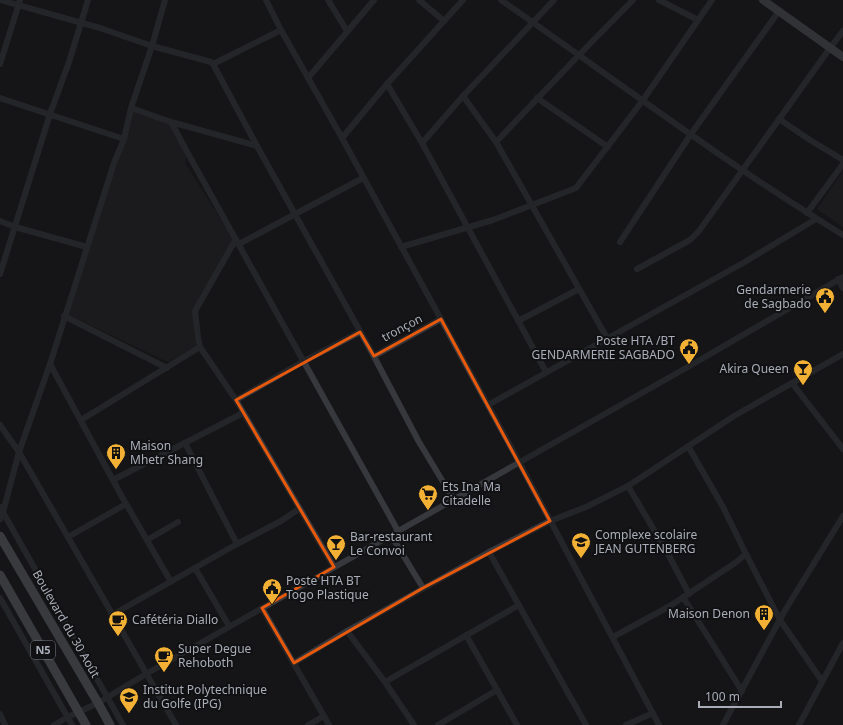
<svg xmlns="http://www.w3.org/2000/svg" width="843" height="725" font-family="'Noto Sans',sans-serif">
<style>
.built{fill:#222225}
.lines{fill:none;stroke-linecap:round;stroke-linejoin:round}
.minor{stroke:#37383d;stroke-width:6}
.major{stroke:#53555c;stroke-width:8}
.highway{stroke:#63666e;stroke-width:9}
.marked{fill:none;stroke:#e8590c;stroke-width:3;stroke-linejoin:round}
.labels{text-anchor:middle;stroke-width:4;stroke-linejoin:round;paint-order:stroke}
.shield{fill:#111113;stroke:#7b7e86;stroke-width:1}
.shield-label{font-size:11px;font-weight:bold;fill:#a8adb8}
.poi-label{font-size:12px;fill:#a8adb8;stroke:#111113;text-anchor:start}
.street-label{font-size:12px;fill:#a8adb8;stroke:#111113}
</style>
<rect width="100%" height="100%" fill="#161618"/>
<g class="built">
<polygon points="131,110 170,122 186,157 185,163 233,239 193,309 197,346 168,362 69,315"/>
<polygon points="843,171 843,227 817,209"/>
</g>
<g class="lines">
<g class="minor">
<polyline points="0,0 100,28 152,46 211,62 213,64 281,30"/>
<polyline points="266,0 281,30 342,138 519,462 659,725"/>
<polyline points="328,0 347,31"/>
<polyline points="419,0 444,21"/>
<path d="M501 0C614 79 725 163 843 235"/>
<polyline points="659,0 698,20"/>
<polyline points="0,64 20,0"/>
<polyline points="213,64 257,146 370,349 419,442 454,500"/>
<polyline points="308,78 374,0"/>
<polyline points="387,84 422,143 546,372"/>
<polyline points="463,96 496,142 607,338"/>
<polyline points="0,98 124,139"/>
<polyline points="537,98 608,147"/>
<polyline points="131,108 171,122 257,146"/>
<polyline points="779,119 810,140 843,160"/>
<polyline points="171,122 186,150 398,531"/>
<polyline points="342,138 387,84 463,0"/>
<polyline points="496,142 579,55 633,0"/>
<polyline points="422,143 463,96 554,0"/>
<polyline points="807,213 843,164"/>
<polyline points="0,221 15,227 87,247"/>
<polyline points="236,239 195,311 198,337 200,347 236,400 334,567"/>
<polyline points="620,242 691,134 779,11"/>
<polyline points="239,244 363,178"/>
<polyline points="401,247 493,220 576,188 643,100 712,0"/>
<polyline points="637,269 690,240 699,231 830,48 843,31"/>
<polyline points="0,274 50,114 69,62 88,0"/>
<polyline points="838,279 843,288"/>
<polyline points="64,316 167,368"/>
<polyline points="518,321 579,289"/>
<polyline points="374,356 441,319"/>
<polyline points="50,364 121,495 171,582"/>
<polyline points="792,383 843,449"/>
<polyline points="236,400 304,361 360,332"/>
<polyline points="488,405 743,263 816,219"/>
<polyline points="81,420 200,347"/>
<polyline points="0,425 19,452 176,725"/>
<polyline points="185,443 237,544"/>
<polyline points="688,446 723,507 746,554 780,620 822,681"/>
<polyline points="113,480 243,413"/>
<polyline points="628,486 667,552 689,594"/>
<polyline points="0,507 123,725"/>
<polyline points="0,519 3,512 19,452 50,364 114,163 124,139 131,108 152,46 165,0"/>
<polyline points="391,535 423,588"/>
<polyline points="68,537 126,504"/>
<polyline points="147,540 178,522"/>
<polyline points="489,552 586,725"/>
<polyline points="195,568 229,626"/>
<polyline points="683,597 742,691"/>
<polyline points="0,598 72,725"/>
<polyline points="262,608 329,725"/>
<polyline points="112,615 237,544 281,521 299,509"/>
<polyline points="347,631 385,682 414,725"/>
<polyline points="466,635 517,725"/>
<polyline points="613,637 670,606 735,563 746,554"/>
<polyline points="294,663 347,631 489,552 550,521 586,507 628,486 734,416 843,354"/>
<polyline points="385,682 519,605"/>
<polyline points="0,714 5,725"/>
<polyline points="54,725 68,717 98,703 146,674 693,364 843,277"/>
<polyline points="308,725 324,716"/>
<polyline points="438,725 497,690"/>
<polyline points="626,725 653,713"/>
<polyline points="723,725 784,612 843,516"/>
<polyline points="799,725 843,643"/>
</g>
<polyline class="major" points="763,0 843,57"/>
<g class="highway">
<polyline points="0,536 98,703 110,725"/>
<polyline points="0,575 86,725"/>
</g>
</g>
<path d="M0 0H843V725H0ZM441 319 550 521 423 588 294 663 262 608 334 567 236 400 360 332 374 356Z" fill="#161618" fill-opacity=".55" fill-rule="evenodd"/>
<path class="marked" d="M441 319 550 521 423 588 294 663 262 608 334 567 236 400 360 332 374 356Z"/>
<defs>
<g id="civic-pin" transform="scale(1)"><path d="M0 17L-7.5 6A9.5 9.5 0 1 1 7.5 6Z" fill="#f2b134" stroke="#111113"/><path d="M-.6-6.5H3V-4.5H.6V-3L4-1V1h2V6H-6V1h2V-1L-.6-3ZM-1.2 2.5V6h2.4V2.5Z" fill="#111"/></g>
<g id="bar-pin" transform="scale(1)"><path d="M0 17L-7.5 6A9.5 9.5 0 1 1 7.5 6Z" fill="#f2b134" stroke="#111113"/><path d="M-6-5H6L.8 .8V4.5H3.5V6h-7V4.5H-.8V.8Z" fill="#111"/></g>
<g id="building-pin" transform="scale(1)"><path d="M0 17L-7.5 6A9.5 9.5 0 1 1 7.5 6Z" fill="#f2b134" stroke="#111113"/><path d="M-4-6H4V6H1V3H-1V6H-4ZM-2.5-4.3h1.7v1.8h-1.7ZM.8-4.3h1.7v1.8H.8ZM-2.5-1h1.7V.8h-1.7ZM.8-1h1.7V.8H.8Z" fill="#111"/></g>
<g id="supermarket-pin" transform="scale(1)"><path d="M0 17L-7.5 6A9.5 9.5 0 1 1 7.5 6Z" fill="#f2b134" stroke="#111113"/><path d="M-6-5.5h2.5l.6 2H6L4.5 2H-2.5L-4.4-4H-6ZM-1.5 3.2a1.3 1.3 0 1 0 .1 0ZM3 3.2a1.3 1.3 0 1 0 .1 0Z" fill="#111"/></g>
<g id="school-pin" transform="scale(1)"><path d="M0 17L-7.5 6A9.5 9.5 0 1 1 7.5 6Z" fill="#f2b134" stroke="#111113"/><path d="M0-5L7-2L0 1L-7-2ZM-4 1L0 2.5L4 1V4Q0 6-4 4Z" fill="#111"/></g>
<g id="cafe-pin" transform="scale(1)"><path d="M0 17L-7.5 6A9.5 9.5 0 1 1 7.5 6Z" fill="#f2b134" stroke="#111113"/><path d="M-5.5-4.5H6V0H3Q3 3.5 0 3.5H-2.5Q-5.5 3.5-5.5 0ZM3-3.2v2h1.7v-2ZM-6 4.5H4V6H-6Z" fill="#111"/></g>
</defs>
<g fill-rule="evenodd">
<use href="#civic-pin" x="825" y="297"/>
<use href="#civic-pin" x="689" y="348"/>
<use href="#bar-pin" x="803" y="369"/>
<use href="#building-pin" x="116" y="453"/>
<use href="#supermarket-pin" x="428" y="494"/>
<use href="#school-pin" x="581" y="542"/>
<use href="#bar-pin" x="336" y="544"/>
<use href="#civic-pin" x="272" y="588"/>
<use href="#building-pin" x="764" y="614"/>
<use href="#cafe-pin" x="118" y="620"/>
<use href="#cafe-pin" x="164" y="656"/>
<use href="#school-pin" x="129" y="697"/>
</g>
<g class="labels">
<rect class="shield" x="31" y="641" width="24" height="18" rx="3"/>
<g class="shield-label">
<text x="43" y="654">N5</text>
</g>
<g class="poi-label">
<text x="811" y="294" text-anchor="end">Gendarmerie<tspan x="811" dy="14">de Sagbado</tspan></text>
<text x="675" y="345" text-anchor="end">Poste HTA /BT<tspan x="675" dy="14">GENDARMERIE SAGBADO</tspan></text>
<text x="789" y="373" text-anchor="end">Akira Queen</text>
<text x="130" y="450">Maison<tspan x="130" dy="14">Mhetr Shang</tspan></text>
<text x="442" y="491">Ets Ina Ma<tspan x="442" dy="14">Citadelle</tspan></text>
<text x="595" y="539">Complexe scolaire<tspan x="595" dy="14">JEAN GUTENBERG</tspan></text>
<text x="350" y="541">Bar-restaurant<tspan x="350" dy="14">Le Convoi</tspan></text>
<text x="286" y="585">Poste HTA BT<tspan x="286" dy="14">Togo Plastique</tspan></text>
<text x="750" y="618" text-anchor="end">Maison Denon</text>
<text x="132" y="624">Cafétéria Diallo</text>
<text x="178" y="653">Super Degue<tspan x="178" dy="14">Rehoboth</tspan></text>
<text x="143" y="694">Institut Polytechnique<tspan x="143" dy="14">du Golfe (IPG)</tspan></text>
</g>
<g class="street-label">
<text transform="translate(402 328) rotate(-28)" y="4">tronçon</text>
<text transform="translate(66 624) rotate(60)" y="4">Boulevard du 30 Août</text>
</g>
</g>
<path d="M699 701v6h82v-6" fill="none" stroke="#a8adb8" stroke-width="2"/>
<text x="705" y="701" font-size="12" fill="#a8adb8" stroke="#111113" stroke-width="3" paint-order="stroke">100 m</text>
</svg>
